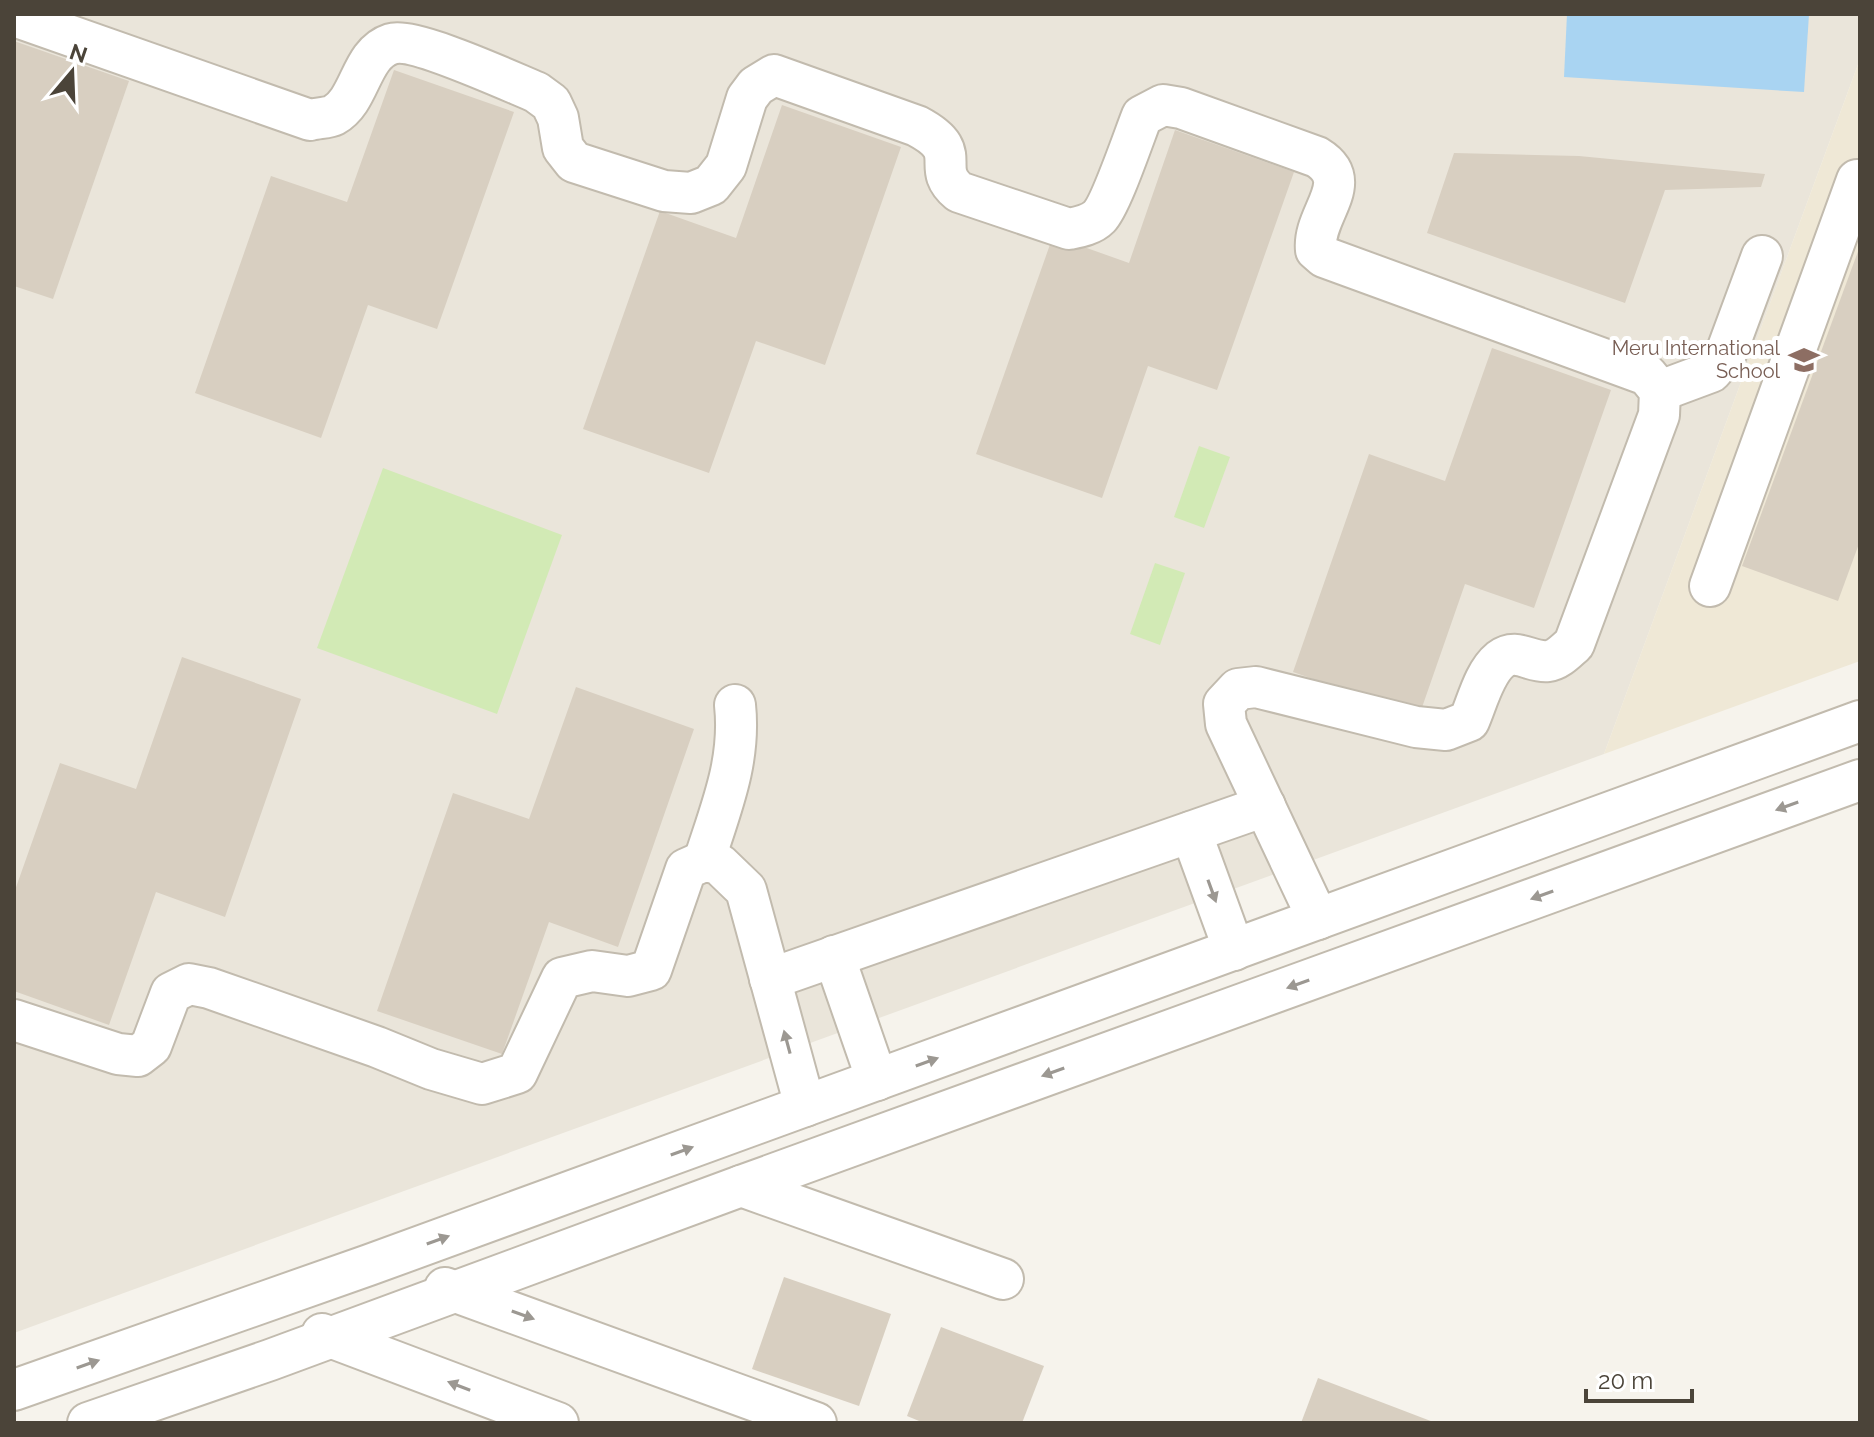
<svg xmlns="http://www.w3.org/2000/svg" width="1874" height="1437" font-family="Raleway,sans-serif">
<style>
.residential{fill:#eae5da}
.education{fill:#efe8d6}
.green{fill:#d2eab5}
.water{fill:#a9d4f2}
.building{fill:#d8cfc1}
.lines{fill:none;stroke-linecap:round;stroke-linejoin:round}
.minor-casing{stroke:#c2bbae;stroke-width:44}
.minor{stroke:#fff;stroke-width:40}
.oneway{fill:#9c9892}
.labels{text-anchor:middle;stroke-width:8;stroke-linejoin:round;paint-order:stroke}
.education-label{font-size:20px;fill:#785e54;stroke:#fff;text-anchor:end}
</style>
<rect width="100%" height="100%" fill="#f6f3ec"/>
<polygon class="residential" points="14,14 1860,14 1860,59 1604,754 14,1333"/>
<polygon class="education" points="1860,59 1860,661 1604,754"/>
<g class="green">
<polygon points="1199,446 1230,457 1204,528 1174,517"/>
<polygon points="383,468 562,535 497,714 317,648"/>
<polygon points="1155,563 1185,573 1160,645 1130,634"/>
</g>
<polygon class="water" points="1567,14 1809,14 1804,92 1564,77"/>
<g class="building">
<polygon points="14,41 129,81 53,299 14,286"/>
<polygon points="394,70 514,112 437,329 368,305 321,438 195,393 271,176 347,202"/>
<polygon points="782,105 901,147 825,365 756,341 709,473 583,429 660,211 736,238"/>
<polygon points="1175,130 1294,172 1217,390 1148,366 1102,498 976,454 1053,236 1129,263"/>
<polygon points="1454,153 1579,156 1765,174 1761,187 1665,190 1625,303 1427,233"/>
<polygon points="1860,246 1860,541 1838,601 1742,566"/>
<polygon points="1492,348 1611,390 1534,608 1465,584 1419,716 1293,672 1369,454 1445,481"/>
<polygon points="182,657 301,699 225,917 156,892 109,1025 14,991 14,893 60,763 136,789"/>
<polygon points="576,687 694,729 618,947 549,922 502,1054 377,1011 453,793 529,819"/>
<polygon points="784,1277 891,1314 859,1406 752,1369"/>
<polygon points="941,1327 1044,1366 1022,1423 924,1423 907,1416"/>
<polygon points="1318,1378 1436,1423 1301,1423"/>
</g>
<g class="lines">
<g class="minor-casing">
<g id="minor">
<path d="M14 16 310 120C318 118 328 118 334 115 361 100 360 54 391 44 414 37 509 81 536 92L551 103 558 118 563 148 574 162 664 191 691 193 711 185 726 166 747 98 756 86 774 75 917 126C968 153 928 166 959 192L1069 229C1079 227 1091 225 1099 217 1111 205 1134 136 1142 116L1163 105 1181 108 1317 157C1358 182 1312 214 1316 250L1324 257 1647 375 1660 391 1659 415 1574 644C1567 650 1558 660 1548 661 1530 663 1517 647 1500 660 1484 673 1477 703 1469 721L1446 730 1416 727 1256 687 1238 689 1224 704 1226 724 1318 919"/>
<polyline points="1660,391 1711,372 1725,356 1762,256"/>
<polyline points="1710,586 1857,180 1860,180"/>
<polyline points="1191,832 1234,950"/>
<path d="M704 861C721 808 741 761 735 705"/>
<polyline points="834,956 877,1080"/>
<polyline points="770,979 1265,806"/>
<polyline points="14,1020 118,1054 138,1056 151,1046 171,993 189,984 209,988 377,1047 431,1069 482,1084 517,1073 562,978 592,971 628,976 651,970 686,869 704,861 719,864 746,890 805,1106"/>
<polyline points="741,1186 1003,1279"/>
<polyline points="445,1288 816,1423"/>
<polyline points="322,1334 558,1423"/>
<polyline points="14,1390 369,1265 1860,721"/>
<polyline points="88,1423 270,1360 741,1186 1860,780"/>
</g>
</g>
<use href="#minor" class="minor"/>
</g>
<defs><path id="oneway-solid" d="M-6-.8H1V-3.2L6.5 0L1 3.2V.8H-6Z" transform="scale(2)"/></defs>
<g class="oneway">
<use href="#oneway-solid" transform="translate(1787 806) rotate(160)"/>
<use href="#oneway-solid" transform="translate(1212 891) rotate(70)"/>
<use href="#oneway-solid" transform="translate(1542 895) rotate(160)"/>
<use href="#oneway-solid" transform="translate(1298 984) rotate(160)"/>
<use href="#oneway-solid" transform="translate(787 1042) rotate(-105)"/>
<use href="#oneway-solid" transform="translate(927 1062) rotate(-20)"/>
<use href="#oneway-solid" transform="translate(1053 1072) rotate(160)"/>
<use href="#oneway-solid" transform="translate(682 1151) rotate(-20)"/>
<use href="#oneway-solid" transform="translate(438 1240) rotate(-20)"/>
<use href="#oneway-solid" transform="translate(523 1315) rotate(20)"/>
<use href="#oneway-solid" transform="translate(88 1364) rotate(-19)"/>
<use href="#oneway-solid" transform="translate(459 1386) rotate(-159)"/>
</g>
<defs>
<g id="school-bare" transform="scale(2.4)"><path d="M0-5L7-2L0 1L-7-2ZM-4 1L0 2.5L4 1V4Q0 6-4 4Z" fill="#8d6e63" stroke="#fff" stroke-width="2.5" paint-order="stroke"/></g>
</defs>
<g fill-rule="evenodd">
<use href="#school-bare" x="1804" y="360"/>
</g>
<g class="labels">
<g class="education-label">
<text x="1780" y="355">Meru International<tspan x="1780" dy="23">School</tspan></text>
</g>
</g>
<rect width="1874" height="1437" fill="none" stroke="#4b4439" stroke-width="32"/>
<g transform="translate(72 72) rotate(19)" stroke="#ffffff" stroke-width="6" paint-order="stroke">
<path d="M0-6L14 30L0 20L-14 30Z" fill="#4b4439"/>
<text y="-12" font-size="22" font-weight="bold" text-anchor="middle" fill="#4b4439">N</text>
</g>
<path d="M1586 1389v12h106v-12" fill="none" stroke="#4b4439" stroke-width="4"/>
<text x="1598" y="1389" font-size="24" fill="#4b4439" stroke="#ffffff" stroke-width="6" paint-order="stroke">20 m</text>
</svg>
